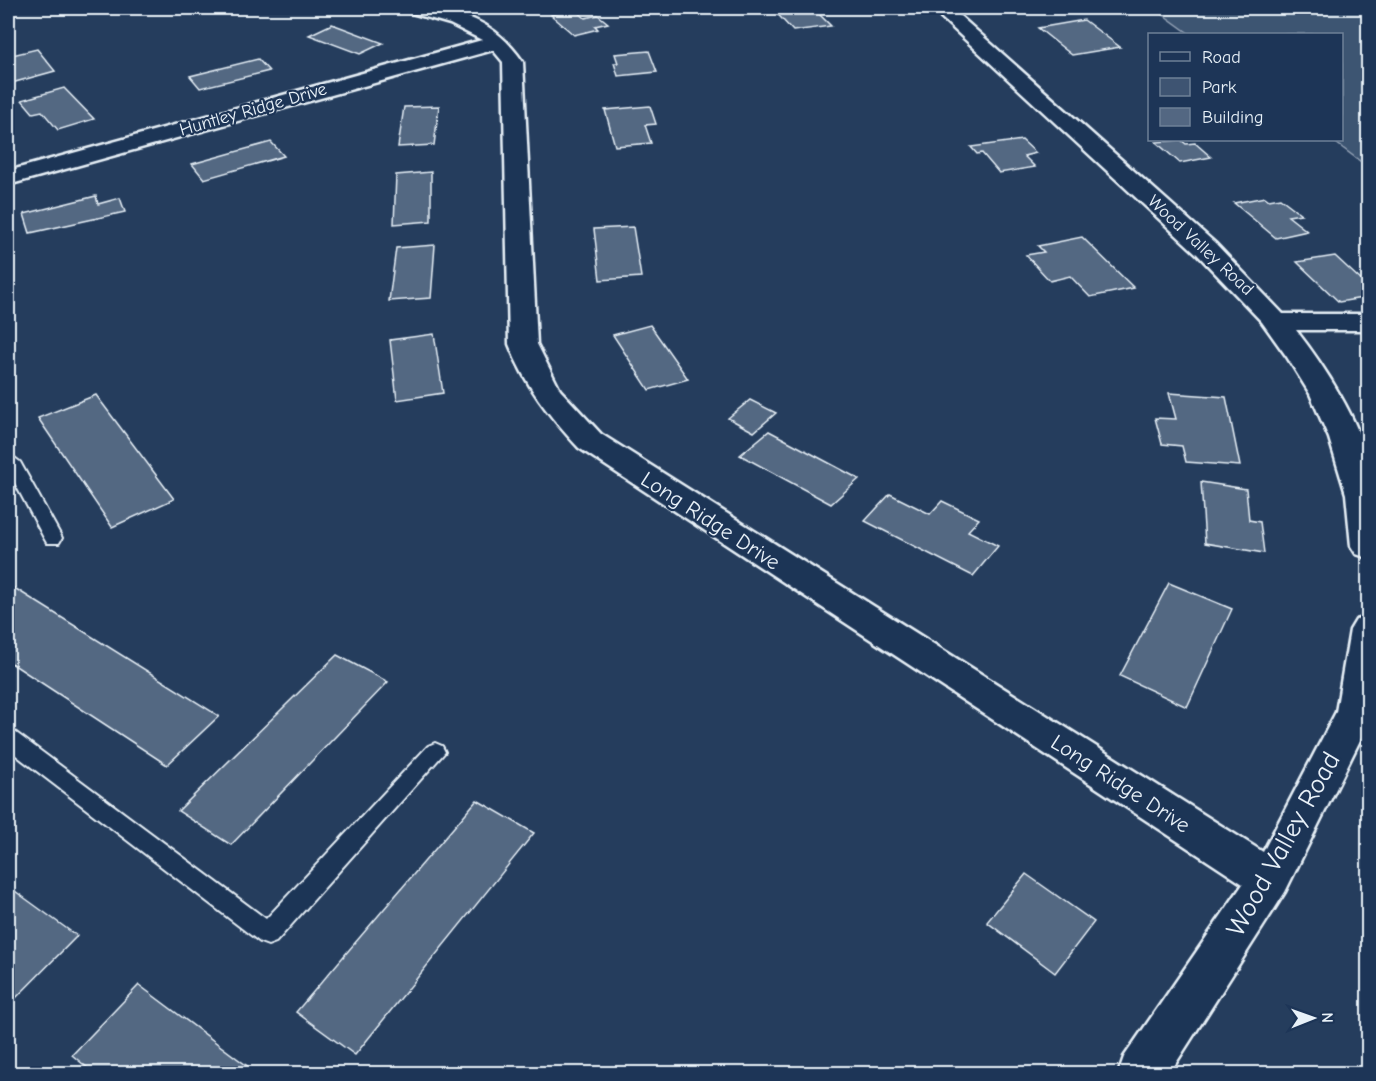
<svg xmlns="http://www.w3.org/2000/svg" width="1376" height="1081" font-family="'Comic Neue',sans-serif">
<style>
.green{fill:#3e5472;stroke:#93a2b5;stroke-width:1.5}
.building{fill:#536782;stroke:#e8f1f8;stroke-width:1.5}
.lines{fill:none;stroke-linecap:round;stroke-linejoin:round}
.service-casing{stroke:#e8f1f8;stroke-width:4}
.minor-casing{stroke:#e8f1f8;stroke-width:5}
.service{fill:#1d3557;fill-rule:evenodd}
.minor{fill:#1d3557;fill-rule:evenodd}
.labels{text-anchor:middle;stroke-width:4.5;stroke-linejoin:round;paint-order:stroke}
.far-street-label{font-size:18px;fill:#e8f1f8;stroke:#1d3557}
.street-label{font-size:22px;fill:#e8f1f8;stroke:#1d3557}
.near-street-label{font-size:27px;fill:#e8f1f8;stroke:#1d3557}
</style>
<rect width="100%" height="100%" fill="#253d5d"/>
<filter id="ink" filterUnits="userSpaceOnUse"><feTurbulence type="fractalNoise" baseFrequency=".0167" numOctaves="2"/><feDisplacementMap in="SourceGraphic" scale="12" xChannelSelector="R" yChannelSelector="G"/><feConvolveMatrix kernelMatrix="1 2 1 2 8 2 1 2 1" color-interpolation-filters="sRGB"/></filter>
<g filter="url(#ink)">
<polygon class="green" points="1154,8 1368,8 1368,167 1332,140 1342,140 1342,34 1190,34"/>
<g class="building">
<polygon points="772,8 815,10 831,26 793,31"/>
<polygon points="575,9 585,18 598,15 608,23 595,26 598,29 574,35 551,15"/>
<polygon points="1084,20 1120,47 1072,55 1038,28"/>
<polygon points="332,24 383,43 360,54 309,35"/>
<polygon points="37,49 55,71 8,84 8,56"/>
<polygon points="649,51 657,72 618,76 614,63 618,63 615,54"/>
<polygon points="258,59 269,71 200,88 190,76"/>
<polygon points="64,88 94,119 58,130 42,111 33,113 22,100"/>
<polygon points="439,106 434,145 398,147 404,107"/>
<polygon points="650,106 656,124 645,125 651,143 615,146 605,110"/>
<polygon points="1022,140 1036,153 1024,156 1035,167 999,173 982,153 977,154 971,147"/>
<polygon points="1181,140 1186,144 1195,143 1211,157 1180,163 1156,142"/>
<polygon points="271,142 284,156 204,179 192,164"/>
<polygon points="431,172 431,221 394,224 396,175"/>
<polygon points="96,196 98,204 120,198 125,212 30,233 24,214"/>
<polygon points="1265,197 1269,200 1280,198 1301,214 1288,216 1307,231 1276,238 1234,203"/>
<polygon points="633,227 641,277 600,280 594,229"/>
<polygon points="1082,237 1134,288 1090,297 1070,276 1050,281 1026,255 1044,252 1038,246"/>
<polygon points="435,245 431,298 389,301 396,248"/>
<polygon points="1335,256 1363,282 1368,281 1368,297 1339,302 1297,262"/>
<polygon points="650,325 688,379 649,390 613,335"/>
<polygon points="434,334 443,393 397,400 390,340"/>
<polygon points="1169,393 1226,397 1240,466 1186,462 1182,446 1162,444 1155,418 1176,419"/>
<polygon points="96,395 174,499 112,527 38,418"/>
<polygon points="750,400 776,413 754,432 728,418"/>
<polygon points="769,431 859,479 831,504 740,455"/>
<polygon points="1201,482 1246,489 1249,520 1260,522 1264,553 1205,543"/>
<polygon points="890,494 930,514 942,501 979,519 968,531 998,546 973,576 865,521"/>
<polygon points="1169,583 1232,609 1187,707 1120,676"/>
<polygon points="8,584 219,716 167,765 8,661"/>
<polygon points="337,655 388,682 231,845 178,811"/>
<polygon points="477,800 534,833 355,1055 296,1012"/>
<polygon points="1026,874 1094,922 1055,973 987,922"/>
<polygon points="8,886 77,936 8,1006"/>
<polygon points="139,985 258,1074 95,1074 72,1055"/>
</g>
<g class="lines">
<g class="service-casing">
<g id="service">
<polygon points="12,456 20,462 62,538 59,543 47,543 44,538 8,470 8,458"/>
<polygon points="8,729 15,732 266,919 428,746 435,743 442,746 445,752 276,942 268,945 260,942 8,749"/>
</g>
</g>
<g class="minor-casing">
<g id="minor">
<path d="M406 8C456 8 494 19 523 62L537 344 560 390 601 434 1263 852 1336 712 1350 630 1356 620 1368 617V724L1285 892 1169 1074H1118L1124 1057 1243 884 579 448C549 416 525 385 509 344L503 62 493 50 8 185V171L482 40 450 24 408 12Z"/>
<path d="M931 8H951L1215 243 1283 314H1368V330H1296C1322 363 1362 423 1368 465 1373 494 1368 528 1368 558L1356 554 1351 546 1346 494 1329 438 1310 394 1287 357 1262 322 1197 254Z"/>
</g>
</g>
<use href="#service" class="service"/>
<use href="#minor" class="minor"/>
</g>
</g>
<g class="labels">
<g class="far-street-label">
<text transform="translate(253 109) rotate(-16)" y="6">Huntley Ridge Drive</text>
<text transform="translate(1201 245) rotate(43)" y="6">Wood Valley Road</text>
</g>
<g class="street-label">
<text transform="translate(711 520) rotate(33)" y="8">Long Ridge Drive</text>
<text transform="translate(1121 783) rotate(33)" y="8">Long Ridge Drive</text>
</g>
<g class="near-street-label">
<text transform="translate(1283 844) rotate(-61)" y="9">Wood Valley Road</text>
</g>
</g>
<rect width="1376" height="1081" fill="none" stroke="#1d3557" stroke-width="30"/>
<rect x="15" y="15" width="1346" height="1051" fill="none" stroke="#e8f1f8" stroke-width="2" filter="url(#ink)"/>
<rect x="1148" y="33" width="195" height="108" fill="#1d3557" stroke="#6e8097" stroke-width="1.5"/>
<rect x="1160" y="52" width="30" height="9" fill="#1d3557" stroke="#6e8097" stroke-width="1.5"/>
<text x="1202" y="63" font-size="18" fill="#e8f1f8">Road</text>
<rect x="1160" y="78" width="30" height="18" fill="#3e5472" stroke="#6e8097" stroke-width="1.5"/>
<text x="1202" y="93" font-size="18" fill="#e8f1f8">Park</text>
<rect x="1160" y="108" width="30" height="18" fill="#536782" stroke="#6e8097" stroke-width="1.5"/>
<text x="1202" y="123" font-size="18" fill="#e8f1f8">Building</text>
<g transform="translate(1313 1018) rotate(89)" stroke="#1d3557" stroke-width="4.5" paint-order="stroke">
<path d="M0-4.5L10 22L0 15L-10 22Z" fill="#e8f1f8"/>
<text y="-9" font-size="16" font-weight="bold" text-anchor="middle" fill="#e8f1f8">N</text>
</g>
</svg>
